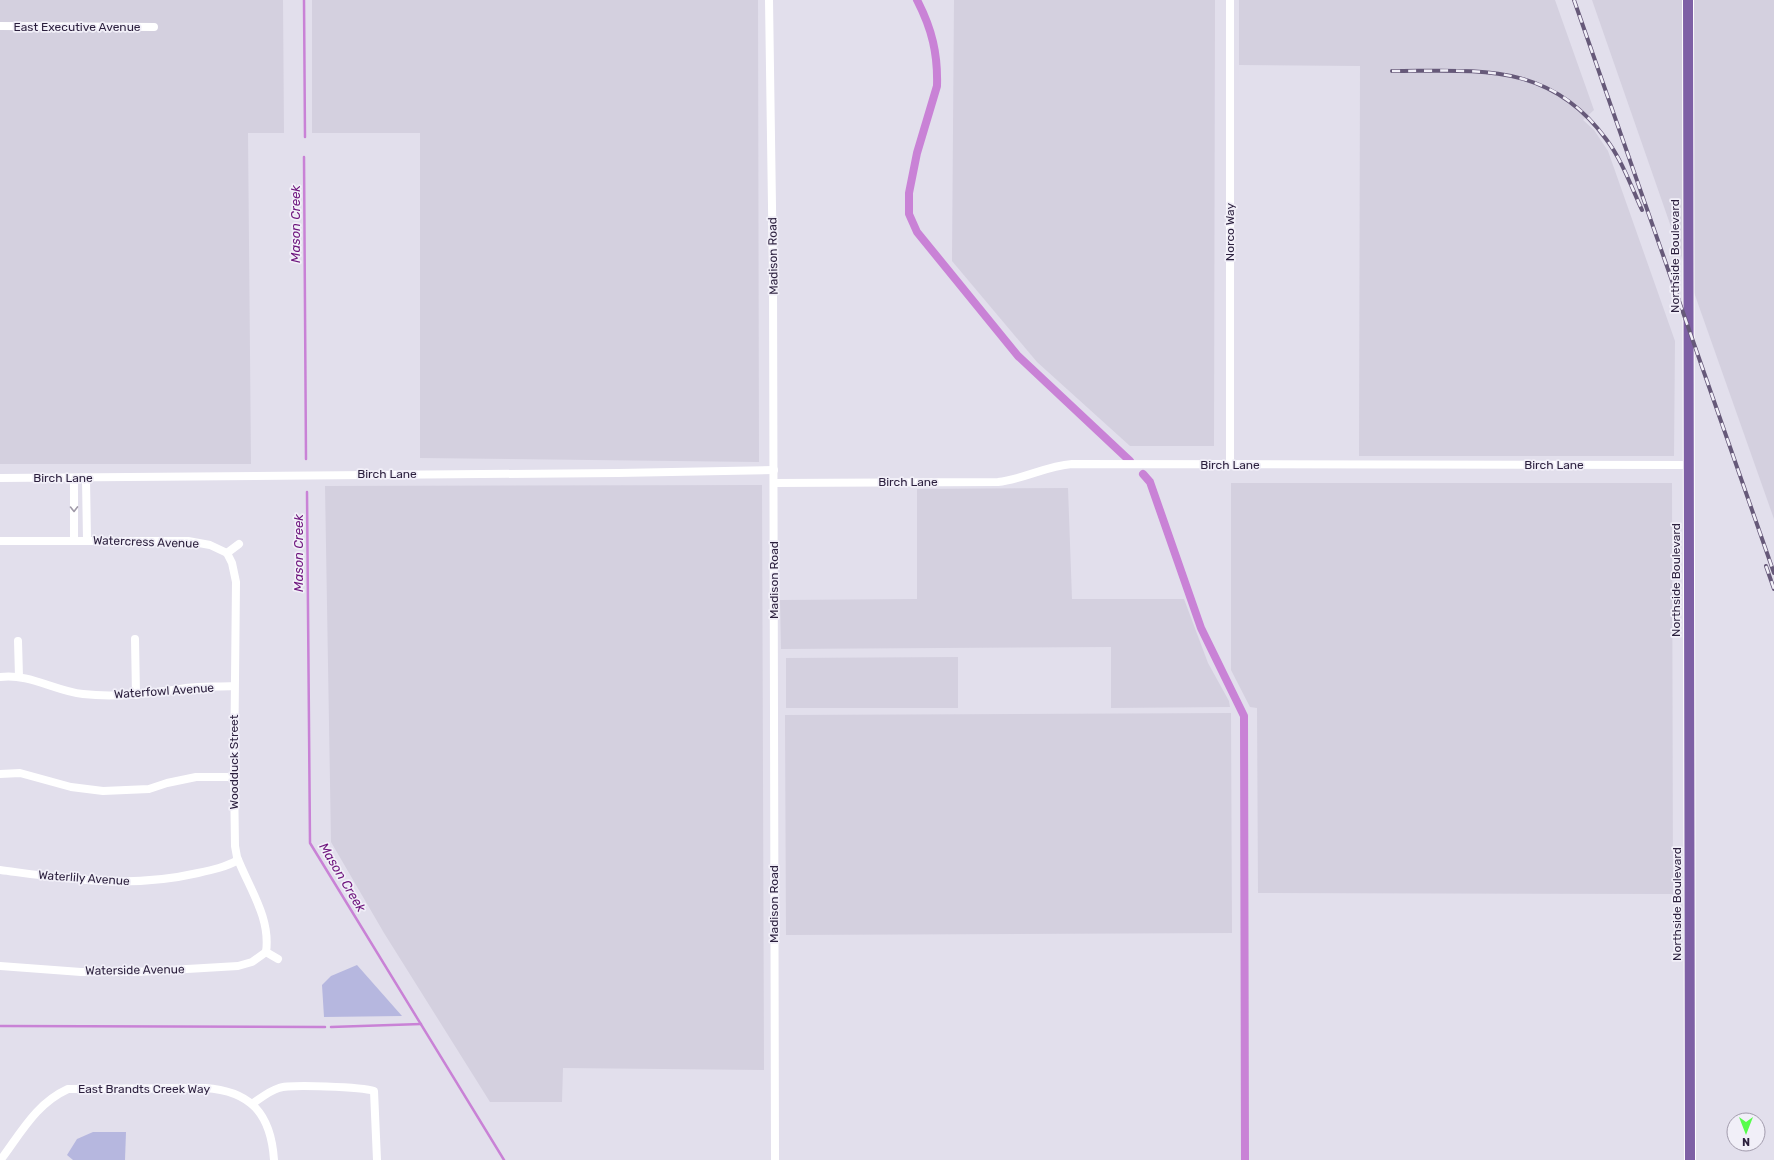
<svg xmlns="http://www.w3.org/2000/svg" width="1774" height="1160" font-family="Rubik,sans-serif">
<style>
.built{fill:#d4d0df}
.green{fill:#b6b7df}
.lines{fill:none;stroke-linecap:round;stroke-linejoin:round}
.stream{stroke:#c982d6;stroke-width:2.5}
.canal{stroke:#c982d6;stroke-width:8}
.major-casing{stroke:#fff;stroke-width:12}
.minor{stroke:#fff;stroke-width:8}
.major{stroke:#7e60a5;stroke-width:10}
.rail-casing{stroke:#665979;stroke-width:4}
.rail{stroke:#f1eff8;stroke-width:2.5;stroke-dasharray:8;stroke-linecap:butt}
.oneway{stroke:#a09aa8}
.labels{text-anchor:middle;stroke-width:3.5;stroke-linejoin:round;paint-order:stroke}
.street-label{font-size:12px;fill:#2b1f3d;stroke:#f1eff8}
.water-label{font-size:13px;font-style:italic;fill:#6e157d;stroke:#f1eff8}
</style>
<rect width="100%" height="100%" fill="#e2dfec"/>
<g class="built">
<polygon points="0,0 283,0 284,133 248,133 251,464 0,464"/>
<polygon points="312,0 758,0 759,462 420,458 420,133 312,133"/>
<polygon points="954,0 1215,0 1214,446 1130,446 1037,362 952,261"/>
<polygon points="1239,0 1555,0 1594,110 1583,120 1594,130 1608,151 1675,341 1674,456 1359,456 1360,66 1239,65"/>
<polygon points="1592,0 1774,0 1774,519 1678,247"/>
<polygon points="1231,483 1672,483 1673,894 1258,893 1257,708 1250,707 1231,670"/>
<polygon points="762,485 764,1070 563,1068 562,1102 490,1102 384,933 331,842 325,486"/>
<polygon points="1068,488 1072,599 1184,599 1208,663 1229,701 1230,707 1111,708 1111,647 781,649 780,600 917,599 917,489"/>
<polygon points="958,657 958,708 786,708 786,658"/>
<polygon points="1231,713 1232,933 786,935 785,715"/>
</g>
<g class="green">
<polygon points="357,965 402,1016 324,1017 322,985 331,976"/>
<polygon points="93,1132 126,1132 125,1160 73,1160 67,1155 77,1139"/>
</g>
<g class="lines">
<g class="stream">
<polyline points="304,0 305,137"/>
<polyline points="304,157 306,459"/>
<polyline points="307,492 310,843 504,1160"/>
<polyline points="0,1026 325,1027"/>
<polyline points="331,1027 421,1024"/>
</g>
<g class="canal">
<path d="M917 0C932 29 938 54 937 86L917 153 909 193V214L917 232 1018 356 1130 461"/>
<polyline points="1143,474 1150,482 1201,628 1244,716 1245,1160"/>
</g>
<g class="major-casing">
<polyline id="major" points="1688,0 1690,1160"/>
</g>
<g class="minor">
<polyline points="769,0 773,275 775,1160"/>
<polyline points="1230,0 1230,465"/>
<polyline points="0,26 154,27"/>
<polyline points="0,478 618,473 774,470"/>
<polyline points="74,478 74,540"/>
<polyline points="86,478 87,540"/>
<path d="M774 483 998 482C1024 479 1046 466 1072 464L1689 465"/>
<polyline points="0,541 188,541 210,545 227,553"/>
<path d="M227 553 232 563 236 582 234 777 235 846 237 857C249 888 271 918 266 952"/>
<polyline points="227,553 239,544"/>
<polyline points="135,639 136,695"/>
<polyline points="18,641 19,677"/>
<path d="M0 677C29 673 55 691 83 694 118 698 151 693 186 688 202 686 218 687 234 686"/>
<polyline points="0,774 20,773 71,787 103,791 149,789 167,783 196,777 234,777"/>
<path d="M0 870C69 879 128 889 198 873 212 870 226 867 238 860"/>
<polyline points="266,952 278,959"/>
<polyline points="0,966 81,972 136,972 238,966 252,962 266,952"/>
<path d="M252 1104C261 1098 269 1091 279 1088 289 1084 363 1087 374 1091L377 1160"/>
<path d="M2 1158C22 1131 37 1103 68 1089L205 1088C251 1091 271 1114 274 1160"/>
</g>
<use href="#major" class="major"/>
<g class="rail-casing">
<g id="rail">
<polyline points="1574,0 1774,573"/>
<path d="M1392 71C1478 71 1549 61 1606 139 1622 160 1631 186 1642 210"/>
<polyline points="1766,566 1774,589"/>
</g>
</g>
<use href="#rail" class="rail"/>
</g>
<defs><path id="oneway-chevron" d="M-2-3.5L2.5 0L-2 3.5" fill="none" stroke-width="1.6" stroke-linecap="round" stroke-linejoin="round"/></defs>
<use class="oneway" href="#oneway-chevron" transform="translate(74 509) rotate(89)"/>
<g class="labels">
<g class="street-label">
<text x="77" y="31">East Executive Avenue</text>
<text transform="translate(1230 232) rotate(-90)" y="4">Norco Way</text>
<text transform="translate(773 256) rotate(-91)" y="4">Madison Road</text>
<text transform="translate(1675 256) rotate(-90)" y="4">Northside Boulevard</text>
<text x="1230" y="469">Birch Lane</text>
<text x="1554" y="469">Birch Lane</text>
<text x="387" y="478">Birch Lane</text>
<text x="63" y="482">Birch Lane</text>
<text x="908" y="486">Birch Lane</text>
<text transform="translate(146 542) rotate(2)" y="4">Watercress Avenue</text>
<text transform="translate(774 580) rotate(-90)" y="4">Madison Road</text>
<text transform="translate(1676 580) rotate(-90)" y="4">Northside Boulevard</text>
<text transform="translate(164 691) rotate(-4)" y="4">Waterfowl Avenue</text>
<text transform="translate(234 762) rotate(-90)" y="4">Woodduck Street</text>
<text transform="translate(84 878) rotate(4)" y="4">Waterlily Avenue</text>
<text transform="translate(774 904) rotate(-90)" y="4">Madison Road</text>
<text transform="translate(1677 904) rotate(-90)" y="4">Northside Boulevard</text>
<text transform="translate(135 970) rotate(-1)" y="4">Waterside Avenue</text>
<text x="144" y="1093">East Brandts Creek Way</text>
</g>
<g class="water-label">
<text transform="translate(295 224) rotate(-90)" y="5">Mason Creek</text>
<text transform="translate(298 553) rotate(-90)" y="5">Mason Creek</text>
<text transform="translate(343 877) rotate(59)" y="5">Mason Creek</text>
</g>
</g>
<g transform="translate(1746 1132) rotate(180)"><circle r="19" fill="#f1eff8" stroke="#a29cad"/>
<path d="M0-3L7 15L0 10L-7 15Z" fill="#56fd4c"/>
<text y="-6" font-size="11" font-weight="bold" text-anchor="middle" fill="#2b1f3d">N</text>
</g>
</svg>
